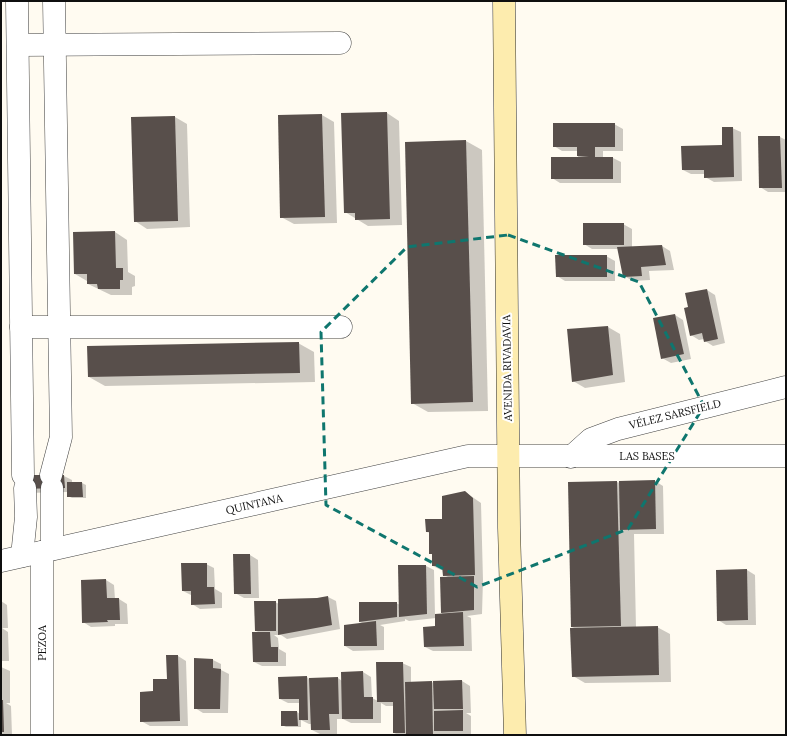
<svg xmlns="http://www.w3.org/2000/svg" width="787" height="736" font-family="Lora,serif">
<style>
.shadow{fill:#0003}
.building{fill:#584f4b}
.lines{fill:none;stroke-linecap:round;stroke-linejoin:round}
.minor-casing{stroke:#424242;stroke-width:23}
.secondary-casing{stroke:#313131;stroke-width:23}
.minor{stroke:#fff;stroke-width:22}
.secondary{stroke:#fdecae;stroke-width:22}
.marked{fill:none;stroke:#0f766e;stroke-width:3;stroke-dasharray:8 5;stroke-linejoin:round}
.labels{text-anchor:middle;stroke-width:4;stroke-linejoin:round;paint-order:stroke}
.street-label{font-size:11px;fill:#0f0f0f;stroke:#fff}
</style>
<rect width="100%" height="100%" fill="#fffbf1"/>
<g class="shadow">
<polygon points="387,113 399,121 402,225 368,226 345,212"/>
<polygon points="322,115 334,122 337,223 294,224 281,217"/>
<polygon points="175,117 187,124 190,227 147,229 135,221"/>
<polygon points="614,124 623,129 623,151 603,151 603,158 613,158 621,162 621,183 560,183 552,178 578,158 578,151 562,151 554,146"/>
<polygon points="732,128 741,132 742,181 714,182 705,177 705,174 691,174 683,170 723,146"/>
<polygon points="759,137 780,137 786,140 786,192 768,192 760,187"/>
<polygon points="466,141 482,150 488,411 428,412 412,403"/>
<polygon points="623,224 632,229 632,247 662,246 670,251 674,270 649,271 650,280 633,281 624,276 619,249 592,249 584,244"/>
<polygon points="115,232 127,240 128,272 135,276 135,286 132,287 132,295 111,295 88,284 87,281 75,274"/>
<polygon points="606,256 615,261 615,281 565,281 557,276"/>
<polygon points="707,290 715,295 725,343 713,346 705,341 704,339 699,340 691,335 689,308"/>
<polygon points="675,315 683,320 691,359 671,363 662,358"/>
<polygon points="608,327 620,334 625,382 585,388 573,381 568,330"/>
<polygon points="298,343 314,352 315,382 105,386 89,377"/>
<polygon points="64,476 72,480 72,483 82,483 86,485 86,498 72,498 68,496 68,492 25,493"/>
<polygon points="655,481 663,486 664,534 634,534 636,628 657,627 670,634 671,682 585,683 573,676 576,629 572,627 569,483 617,482 620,483"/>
<polygon points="465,492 481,503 483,580 482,614 467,616 471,618 472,651 433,651 425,647 436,627 436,618 409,621 405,619 405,621 380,625 384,627 384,650 353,651 345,646 364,624 360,622 360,603 396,603 400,605 426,566 434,570 435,615 442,615 441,578 448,577 444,575 444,570 441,570 433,566 433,555 430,553 430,533 427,532 443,520"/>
<polygon points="234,555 250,555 258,560 259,598 244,598 235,593"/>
<polygon points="206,564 214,568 215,589 222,593 222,608 200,609 192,604 191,595 183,591"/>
<polygon points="747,570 755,575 756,625 726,625 718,620"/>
<polygon points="106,580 114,585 115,599 119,599 127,604 128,624 115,624 115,626 91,627 83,622 82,581"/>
<polygon points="328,597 336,601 340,629 287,639 281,635 274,635 278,638 279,649 286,653 286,666 262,666 254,662 260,633 256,631 275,602 279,604"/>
<polygon points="1,601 7,605 8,628 2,628 8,632 9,661 1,661"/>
<polygon points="167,656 178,656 186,661 188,726 150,726 141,721 154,692 168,680"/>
<polygon points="213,660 221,664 221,670 229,674 228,713 203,713 195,708"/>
<polygon points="402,663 411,667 411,683 432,682 434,684 434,682 462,681 470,686 471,713 466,713 471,716 471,735 443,735 441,734 441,735 398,735 394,733 394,706 386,706 381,703 381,723 351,723 343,719 337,719 337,734 320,734 312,730 311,724 309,724 301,720 301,727 286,727 282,725 282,712 297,712 300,714 300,703 288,703 280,699 307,677 309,679 338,678 342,681 342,673 363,672 371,677 372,698 378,701"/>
<polygon points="1,667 10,671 10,703 6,703 11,706 12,735 1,735"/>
</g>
<g class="building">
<polygon points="387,112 390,219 355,220 355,213 344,213 341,113"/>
<polygon points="322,114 325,217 280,218 278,115"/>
<polygon points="175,116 178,221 134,222 131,117"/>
<polygon points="553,123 615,123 615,147 595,147 595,157 613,157 613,179 551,179 551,157 589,157 577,156 577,147 553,147"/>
<polygon points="722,127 733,127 734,177 704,178 704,170 682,170 681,146 722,145"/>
<polygon points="758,136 780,136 782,188 759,188"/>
<polygon points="466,140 473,402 411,404 405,142"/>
<rect x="583" y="223" width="41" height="22"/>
<polygon points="115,231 116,268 123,268 123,280 120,280 120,289 98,289 97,284 87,284 87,274 74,274 73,232"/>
<polygon points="662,245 666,265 641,267 642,276 623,277 617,247"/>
<polygon points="555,255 607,255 607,277 556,277"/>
<polygon points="707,289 718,339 704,342 702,333 690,336 684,308 688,307 685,293"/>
<polygon points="675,314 684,354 661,359 653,318"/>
<polygon points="608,326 613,375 572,382 567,329"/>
<polygon points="299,342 300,373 88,377 87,346"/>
<polygon points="15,475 64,475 65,488 15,489"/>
<polygon points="655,480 656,529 620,530 619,481"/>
<polygon points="617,481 621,626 571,627 568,482"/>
<polygon points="67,482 82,482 83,497 67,497"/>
<polygon points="465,491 473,498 475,575 443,576 442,566 432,566 432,554 429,554 429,532 426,532 425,519 442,519 442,496"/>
<polygon points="233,554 250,554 251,594 234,594"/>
<polygon points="181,563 207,563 207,587 214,587 215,604 191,605 191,591 182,591"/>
<polygon points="398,565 426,565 427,614 399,617"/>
<polygon points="747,569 748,620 717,621 716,570"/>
<polygon points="474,576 474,610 441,613 440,577"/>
<polygon points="106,579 107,598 119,598 120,620 107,620 108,622 82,623 81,580"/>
<polygon points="328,596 332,625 278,635 278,599 317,598"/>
<polygon points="254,601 276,601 276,631 255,631"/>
<polygon points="359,602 397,602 397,617 359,622"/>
<polygon points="463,612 464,646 424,647 423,627 435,626 435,614"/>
<polygon points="376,621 377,646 344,646 344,625"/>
<polygon points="658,626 659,675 572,677 570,628"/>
<polygon points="252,632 270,632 271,647 278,647 278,662 253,662"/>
<polygon points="166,655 178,655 180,721 140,722 140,692 153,691 153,679 167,679"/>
<polygon points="194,658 213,659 213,668 221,669 220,709 194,709"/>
<polygon points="376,662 403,662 405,733 393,733 393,702 377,702"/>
<polygon points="363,671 364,697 373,697 373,719 342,719 341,672"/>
<polygon points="307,676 308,720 299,720 299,699 279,699 278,677"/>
<polygon points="338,677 339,714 329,714 330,730 311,730 309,678"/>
<polygon points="462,680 463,709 434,709 433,681"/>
<polygon points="432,681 433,734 406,734 405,682"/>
<polygon points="1,700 3,700 4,732 1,732"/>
<polygon points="463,710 463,731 434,731 434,711"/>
<polygon points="281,711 297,711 298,726 281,726"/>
</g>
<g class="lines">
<g class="minor-casing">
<g id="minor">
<polyline points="17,1 23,475"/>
<polyline points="18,45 340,43"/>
<polyline points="21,327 341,327"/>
<polyline points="571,457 591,439 618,429 786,387"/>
<polyline points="51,475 61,437 54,1"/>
<polyline points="52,488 52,549"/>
<polyline points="42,552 42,735"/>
<polyline points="22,556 26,517 25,488"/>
<polyline points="1,561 468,456 786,456"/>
</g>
</g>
<g class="secondary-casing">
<polyline id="secondary" points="504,1 509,528 515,735"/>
</g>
<use href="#minor" class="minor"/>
<use href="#secondary" class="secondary"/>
</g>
<path class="marked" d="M508 235 639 282 704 406 628 529 477 587 326 505 321 332 407 247Z"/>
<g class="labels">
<g class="street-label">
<text transform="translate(507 368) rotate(-91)" y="4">AVENIDA RIVADAVIA</text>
<text transform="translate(675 414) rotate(-14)" y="4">VÉLEZ SARSFIELD</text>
<text x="647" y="460">LAS BASES</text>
<text transform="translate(254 504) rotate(-13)" y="4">QUINTANA</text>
<text transform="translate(42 643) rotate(-90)" y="4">PEZOA</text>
</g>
</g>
<rect width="787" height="736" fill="none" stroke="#0f0f0f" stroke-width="4"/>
</svg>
